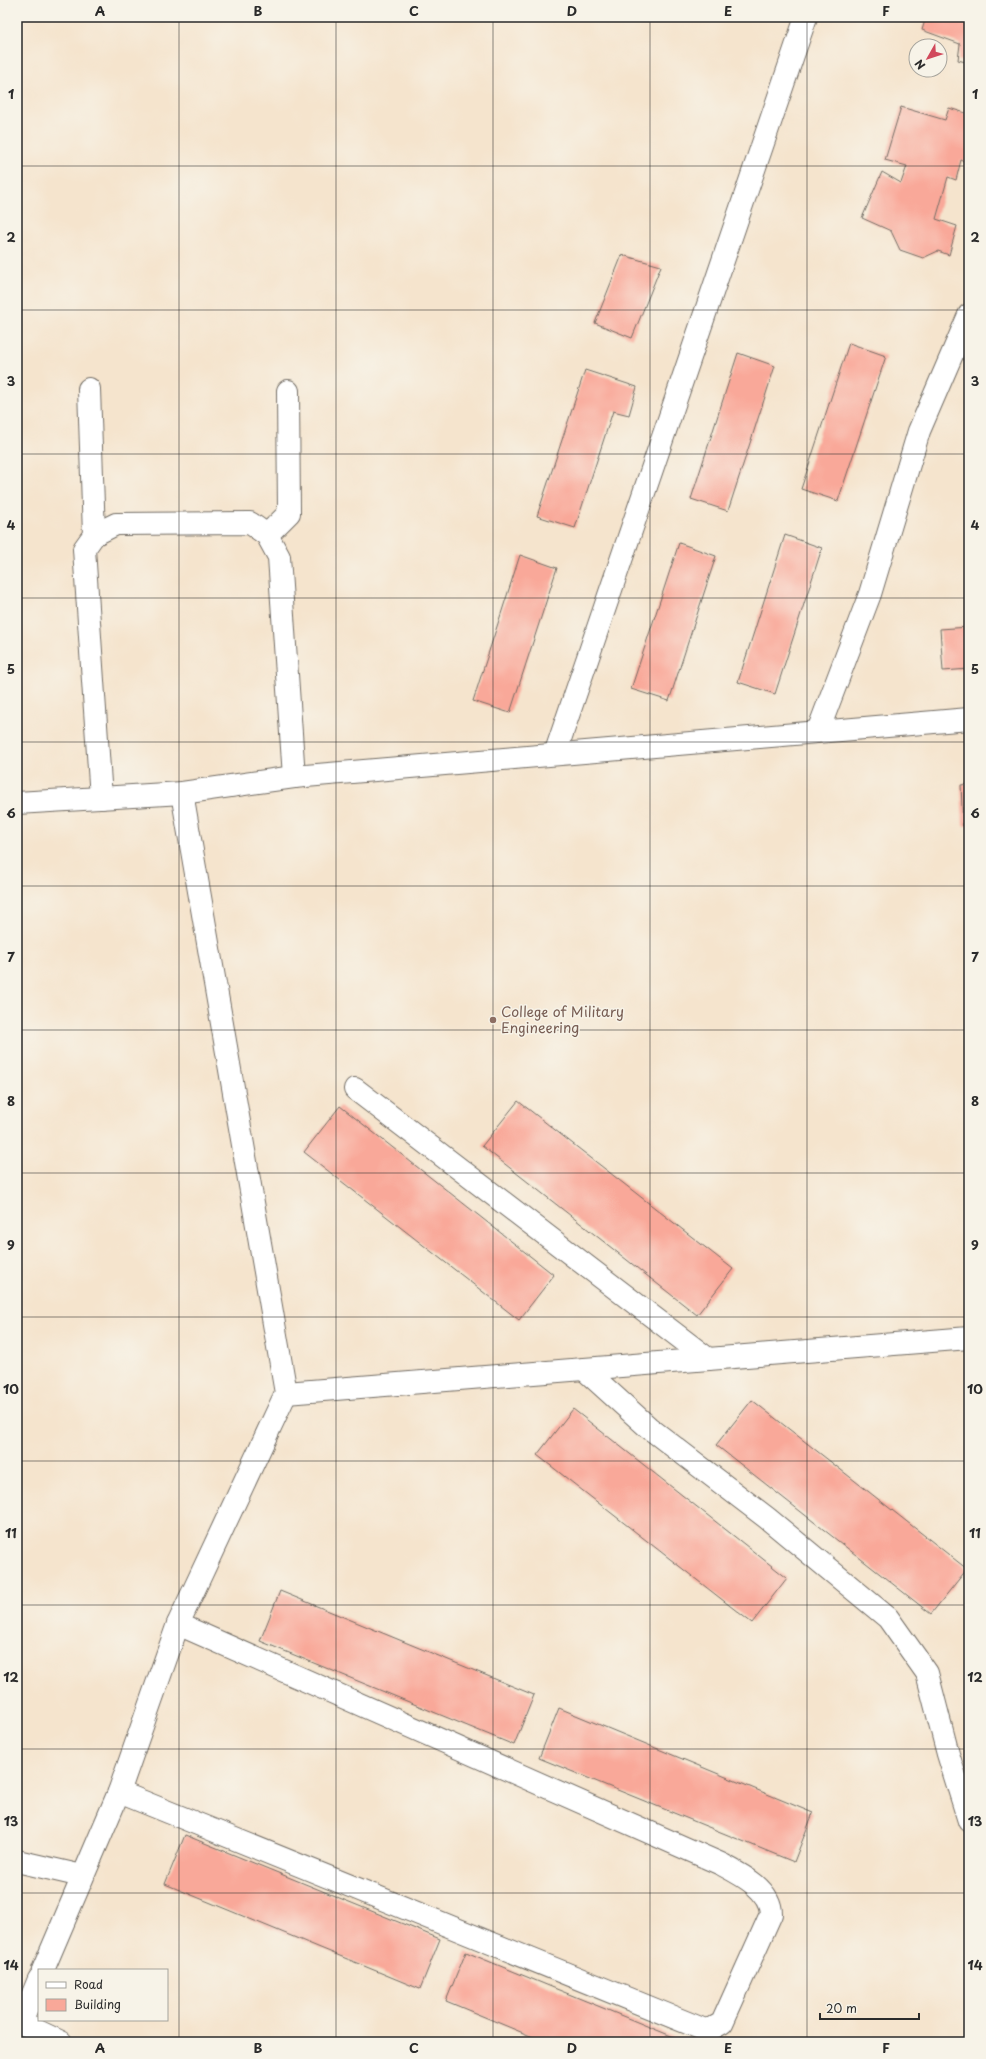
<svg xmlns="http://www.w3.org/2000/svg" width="986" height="2059" font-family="'Playpen Sans',sans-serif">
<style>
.building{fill:#f9a899}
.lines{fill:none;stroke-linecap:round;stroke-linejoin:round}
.minor-casing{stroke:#726c64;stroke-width:24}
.minor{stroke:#fff;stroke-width:22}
.grid{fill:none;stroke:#2b2b2b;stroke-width:1;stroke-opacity:0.55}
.education-dot{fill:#8d6e63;stroke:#f7f3e8;stroke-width:1.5}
.labels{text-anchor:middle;stroke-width:3;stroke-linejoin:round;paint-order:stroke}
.education-label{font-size:14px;fill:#785e54;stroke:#f7f3e8;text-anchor:start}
.neatline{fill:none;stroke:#2b2b2b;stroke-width:1.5}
.grid-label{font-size:13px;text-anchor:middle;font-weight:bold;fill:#2b2b2b}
</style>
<rect width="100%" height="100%" fill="#f7f3e8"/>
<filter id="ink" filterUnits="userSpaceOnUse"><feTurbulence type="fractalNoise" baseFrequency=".025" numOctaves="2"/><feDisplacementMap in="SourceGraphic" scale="8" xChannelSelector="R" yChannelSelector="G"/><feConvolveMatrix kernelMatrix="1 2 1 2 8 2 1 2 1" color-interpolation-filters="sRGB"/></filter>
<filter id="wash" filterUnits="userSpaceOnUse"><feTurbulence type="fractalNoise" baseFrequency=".012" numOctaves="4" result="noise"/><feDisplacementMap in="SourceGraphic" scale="16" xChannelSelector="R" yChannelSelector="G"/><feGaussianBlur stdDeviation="0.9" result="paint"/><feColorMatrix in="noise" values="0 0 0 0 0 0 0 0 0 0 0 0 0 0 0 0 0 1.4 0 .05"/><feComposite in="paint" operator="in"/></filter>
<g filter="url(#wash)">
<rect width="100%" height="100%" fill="#f5e4cd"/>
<g id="blocks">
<g class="building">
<polygon points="926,17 969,17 969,63 958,60 960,44 922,30"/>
<polygon points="901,107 945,120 949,108 969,114 969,163 961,160 956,180 948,177 936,219 957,226 949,255 938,251 923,258 900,250 891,231 862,218 882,172 901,183 907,166 885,160"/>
<polygon points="622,255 661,266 632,338 595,323"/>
<polygon points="849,343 886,356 838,501 801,489"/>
<polygon points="738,353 775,366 728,511 691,499"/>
<polygon points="585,370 637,387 629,415 613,411 575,528 537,516"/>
<polygon points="785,535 822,548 775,694 738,682"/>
<polygon points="679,543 716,556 669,701 631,689"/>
<polygon points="520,555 557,568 510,713 473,701"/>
<polygon points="969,627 969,669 943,671 940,629"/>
<polygon points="969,784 969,826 963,826 961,785"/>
<polygon points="518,1101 733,1269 697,1315 482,1146"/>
<polygon points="340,1106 554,1275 519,1320 304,1152"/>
<polygon points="752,1400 967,1569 931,1614 716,1445"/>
<polygon points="573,1409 787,1578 752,1623 537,1455"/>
<polygon points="280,1591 534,1695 514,1745 260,1641"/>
<polygon points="559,1708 813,1813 794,1862 539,1758"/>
<polygon points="185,1835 440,1939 420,1989 165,1884"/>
<polygon points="466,1952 686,2042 545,2042 446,2001"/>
</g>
</g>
</g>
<g filter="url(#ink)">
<use href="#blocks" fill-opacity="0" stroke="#726c64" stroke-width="1"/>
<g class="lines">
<g class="minor-casing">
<g id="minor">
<polyline points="89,389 94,535"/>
<polyline points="267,535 289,513 288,391"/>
<polyline points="818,731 870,594 919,431 969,315"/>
<polyline points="555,754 806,17"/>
<polyline points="101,798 84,549 94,535 116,524 250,523 267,535 279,557 294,777"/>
<polyline points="17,803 182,793 294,777 969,719"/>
<polyline points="355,1089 708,1359"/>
<polyline points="584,1369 648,1427 767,1518 888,1618 927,1673 948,1754 969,1821"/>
<polyline points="286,1393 969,1338"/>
<path d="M119 1792 705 2030 713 2028 722 2023 771 1914C771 1889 740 1874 721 1864L178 1624"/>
<polyline points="17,1861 82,1876"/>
<polyline points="43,1970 119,1792 178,1624 286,1393 182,793"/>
<polyline points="17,2021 21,2023 39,1979"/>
<polyline points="21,2023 61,2042"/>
</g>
</g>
<use href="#minor" class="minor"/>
</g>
</g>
<path class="grid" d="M179 17V2042M336 17V2042M493 17V2042M650 17V2042M807 17V2042M17 166H969M17 310H969M17 454H969M17 598H969M17 742H969M17 886H969M17 1030H969M17 1173H969M17 1317H969M17 1461H969M17 1605H969M17 1749H969M17 1893H969"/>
<circle class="education-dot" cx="493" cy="1020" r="4"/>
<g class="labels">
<g class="education-label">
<text x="501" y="1017">College of Military<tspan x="501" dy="16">Engineering</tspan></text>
</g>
</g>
<rect width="986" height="2059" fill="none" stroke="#f7f3e8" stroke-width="44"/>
<rect x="38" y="1969" width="130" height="52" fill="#f7f3e8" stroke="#a5a39c"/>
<rect x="46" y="1982" width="20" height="6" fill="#ffffff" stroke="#a5a39c"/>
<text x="74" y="1989" font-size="12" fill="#2b2b2b">Road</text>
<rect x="46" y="1999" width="20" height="12" fill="#f9a899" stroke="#a5a39c"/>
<text x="74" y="2009" font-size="12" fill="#2b2b2b">Building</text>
<g transform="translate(928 58) rotate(231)"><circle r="19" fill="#f7f3e8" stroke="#a5a39c"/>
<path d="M0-3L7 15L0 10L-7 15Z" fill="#d1495b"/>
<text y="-6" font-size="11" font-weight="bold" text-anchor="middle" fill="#2b2b2b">N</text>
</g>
<path d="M820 2013v6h99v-6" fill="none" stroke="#2b2b2b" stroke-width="2"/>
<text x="826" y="2013" font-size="12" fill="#2b2b2b" stroke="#f7f3e8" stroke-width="3" paint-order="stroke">20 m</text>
<rect x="22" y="22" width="942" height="2015" class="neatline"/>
<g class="grid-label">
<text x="100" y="16">A</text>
<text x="258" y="16">B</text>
<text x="414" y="16">C</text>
<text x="572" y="16">D</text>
<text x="728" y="16">E</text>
<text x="886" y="16">F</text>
<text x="11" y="99">1</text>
<text x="975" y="99">1</text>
<text x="11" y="242">2</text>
<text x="975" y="242">2</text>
<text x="11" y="386">3</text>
<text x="975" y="386">3</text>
<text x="11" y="530">4</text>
<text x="975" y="530">4</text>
<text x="11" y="674">5</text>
<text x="975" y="674">5</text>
<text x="11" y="818">6</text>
<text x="975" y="818">6</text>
<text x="11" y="962">7</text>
<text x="975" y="962">7</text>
<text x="11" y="1106">8</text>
<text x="975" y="1106">8</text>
<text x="11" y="1250">9</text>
<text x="975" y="1250">9</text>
<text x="11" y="1394">10</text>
<text x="975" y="1394">10</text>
<text x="11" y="1538">11</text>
<text x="975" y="1538">11</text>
<text x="11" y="1682">12</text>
<text x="975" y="1682">12</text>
<text x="11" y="1826">13</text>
<text x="975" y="1826">13</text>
<text x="11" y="1970">14</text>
<text x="975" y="1970">14</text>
<text x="100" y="2053">A</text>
<text x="258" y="2053">B</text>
<text x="414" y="2053">C</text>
<text x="572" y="2053">D</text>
<text x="728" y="2053">E</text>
<text x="886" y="2053">F</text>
</g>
</svg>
